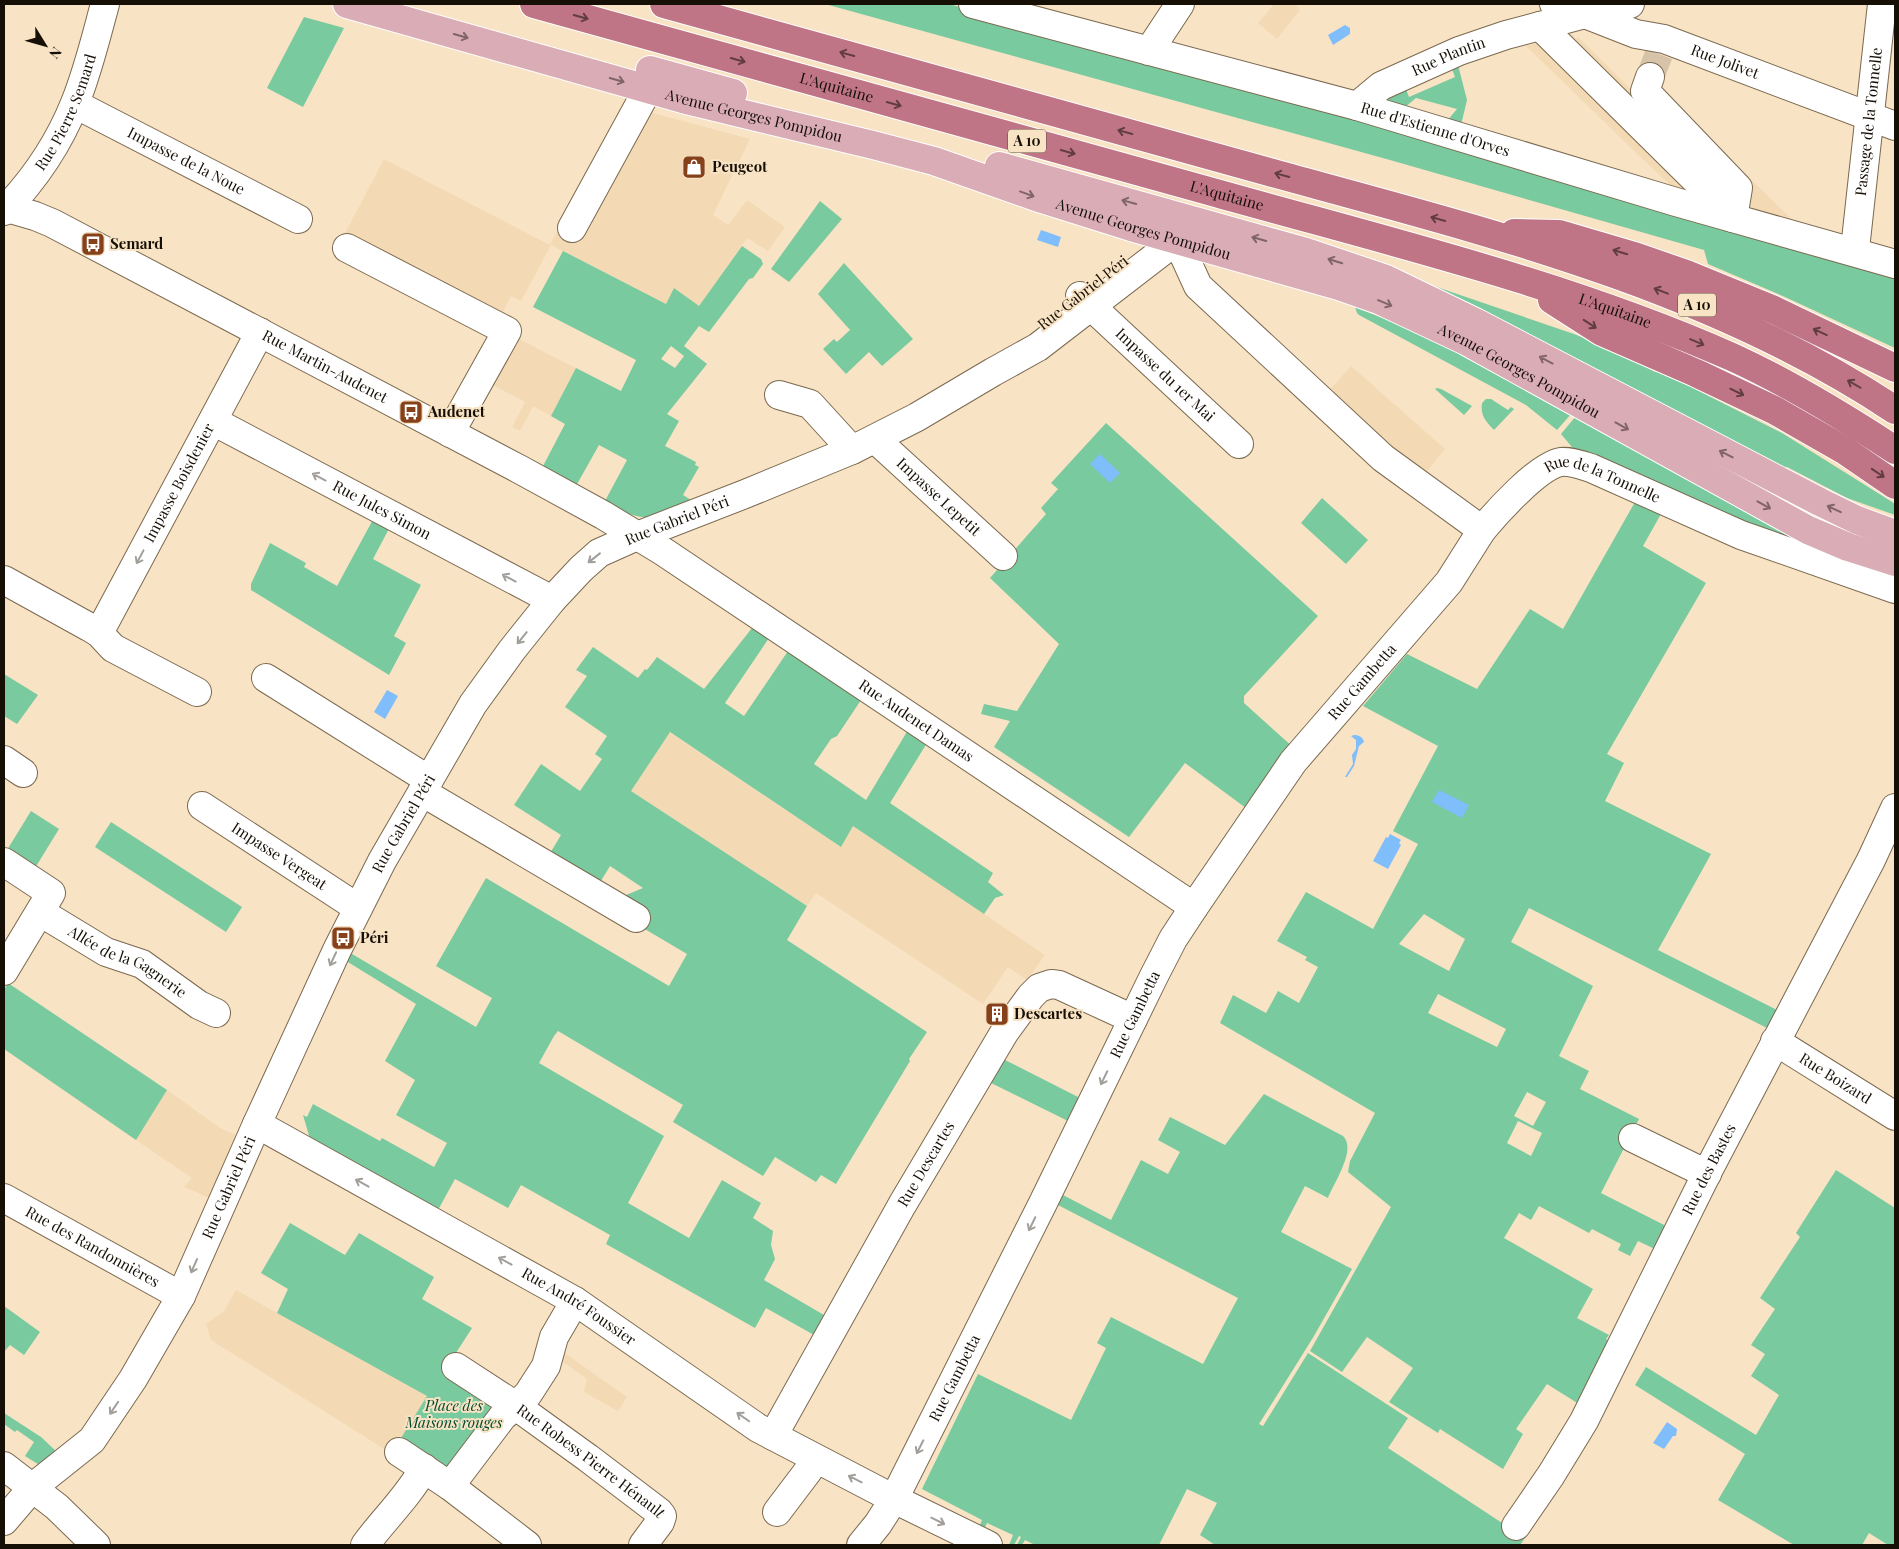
<svg xmlns="http://www.w3.org/2000/svg" width="1899" height="1549" font-family="'Playfair Display',serif">
<style>
.built{fill:#f3dab5}
.green{fill:#79ca9e;fill-rule:evenodd}
.water{fill:#80bdfb}
.lines{fill:none;stroke-linecap:round;stroke-linejoin:round}
.minor-tunnel{stroke:#d6c3a8;stroke-width:28;stroke-dasharray:28 14;stroke-linecap:butt}
.minor-casing{stroke:#7b694f;stroke-width:30}
.major-casing{stroke:#fff;stroke-width:30}
.highway-casing{stroke:#fff;stroke-width:30}
.minor{stroke:#fff;stroke-width:28}
.major{stroke:#d9acb6;stroke-width:28}
.highway{stroke:#bf7585;stroke-width:28}
.oneway{stroke:#623d3f}
.oneway2{stroke:#816566}
.oneway3{stroke:#a29f9b}
.labels{text-anchor:middle;stroke-width:4;stroke-linejoin:round;paint-order:stroke}
.shield{fill:#f8e3c5;stroke:#5a4f3f;stroke-width:1}
.shield-label{font-size:14px;font-weight:bold;fill:#160f05}
.street-label{font-size:15px;fill:#160f05;stroke:#f8e3c5}
.poi-label{font-size:15px;font-weight:bold;fill:#160f05;stroke:#f8e3c5;text-anchor:start}
.park-label{font-size:15px;font-style:italic;fill:#004b2e;stroke:#f8e3c5}
</style>
<rect width="100%" height="100%" fill="#f8e3c5"/>
<g class="built">
<polygon points="1274,4 1296,4 1300,10 1277,39 1258,23"/>
<polygon points="1572,34 1576,39 1578,37 1582,41 1634,92 1663,94 1800,227 1767,223 1731,187 1687,199 1660,176 1526,46"/>
<polygon points="623,105 750,139 713,215 728,225 747,200 785,227 768,251 747,238 699,306 666,304 551,245 521,301 511,296 500,317 343,237 384,159 550,245"/>
<polygon points="515,337 576,368 551,416 533,406 520,431 512,427 525,402 489,383"/>
<polygon points="1351,366 1445,449 1423,476 1327,393"/>
<polygon points="669,732 841,847 853,826 1045,955 1027,980 1008,967 983,1004 816,893 807,906 631,791"/>
<polygon points="167,1090 220,1128 240,1137 214,1200 184,1187 192,1178 136,1140"/>
<polygon points="236,1290 427,1396 392,1454 211,1340 206,1324 224,1311"/>
<polygon points="556,1347 627,1397 618,1411 584,1392 587,1379 559,1359"/>
</g>
<g class="green">
<polygon points="825,4 949,4 1895,269 1895,348 1785,297 1708,264 1704,250 1390,160"/>
<polygon points="304,17 344,28 303,107 267,88"/>
<polygon points="1457,61 1467,100 1461,125 1447,121 1457,109 1416,98 1404,108 1389,104 1386,98 1404,84 1409,97 1455,77 1450,64"/>
<polygon points="820,201 842,219 789,282 771,269"/>
<path d="M742 246 761 259 763 264 753 278 749 279 709 332 699 326 684 346 707 364 667 414 679 421 665 446 696 462 695 465 699 467 683 495 694 502 650 517C633 519 619 508 605 501L627 460 599 445 576 486 542 468 565 424 551 416 576 368 621 391 636 360 533 307 563 251 666 304 674 288 699 306ZM671 346 684 356 675 368 661 359Z"/>
<polygon points="844,263 913,339 882,366 869,352 846,374 823,349 834,339 837,342 850,330 818,294"/>
<polygon points="1422,282 1574,334 1633,358 1653,371 1667,375 1782,433 1889,500 1895,504 1895,515 1847,498 1787,467 1783,468"/>
<polygon points="1355,307 1435,339 1572,413 1557,430 1526,405 1359,315 1357,313"/>
<polygon points="1437,388 1441,389 1472,406 1464,415 1435,389"/>
<path d="M1486 399H1491L1508 410 1511 407 1514 409 1494 430C1486 422 1480 415 1482 403Z"/>
<polygon points="1576,416 1719,497 1851,566 1577,453 1561,434"/>
<polygon points="1106,423 1318,616 1244,696 1244,703 1294,748 1250,811 1185,763 1129,837 994,747 1010,721 981,714 984,704 1017,711 1059,644 990,578 1046,514 1041,508 1058,489 1051,483"/>
<polygon points="1322,498 1368,540 1346,564 1301,523"/>
<path d="M1635 502 1661 514 1643 546 1706 583 1607 754 1624 763 1605 801 1711 854 1658 950 1781 1012 1771 1030 1529 908 1511 942 1593 986 1559 1056 1589 1071 1580 1089 1639 1119 1601 1193 1670 1228 1659 1251 1638 1241 1630 1256 1618 1250 1621 1244 1592 1229 1589 1233 1539 1206 1531 1220 1519 1213 1504 1238 1593 1289 1577 1318 1609 1335 1606 1339 1613 1343 1582 1406 1547 1384 1516 1429 1523 1434 1503 1469 1440 1429 1438 1433 1389 1402 1413 1368 1367 1337 1342 1372 1310 1351 1391 1207 1348 1172 1350 1161 1375 1113 1220 1023 1233 995 1266 1013 1278 991 1299 1003 1318 967 1305 960 1307 957 1277 941 1306 892 1373 929 1418 844 1393 831 1438 746 1363 706 1407 654 1477 689 1530 609 1563 629ZM1424 914 1465 939 1449 971 1399 944ZM1438 994 1506 1029 1497 1047 1428 1013ZM1527 1092 1546 1102 1533 1126 1514 1116ZM1518 1121 1542 1133 1531 1156 1507 1143Z"/>
<polygon points="376,514 392,523 373,559 421,585 394,636 406,643 389,675 251,590 251,584 270,543 306,563 304,567 337,586"/>
<path d="M752 628 769 638 725 703 744 716 788 651 861 700 837 736 831 739 814 764 866 800 908 730 927 743 890 803 993 873 988 882 1004 895 995 898 984 914 853 826 841 847 670 732 631 791 807 906 787 940 927 1032 909 1059 910 1061 836 1184 821 1175 816 1182 775 1157 763 1176 673 1122 683 1105 558 1031 554 1036 539 1063 664 1136 628 1203 689 1238 722 1180 761 1203 753 1218 773 1231 771 1245 775 1259 764 1280 824 1315 814 1335 766 1308 755 1328 606 1244 610 1235 521 1185 508 1208 455 1179 438 1210 310 1139 303 1115 307 1117 313 1104 380 1141 382 1138 434 1167 447 1143 396 1115 415 1080 385 1061 416 1004 343 959 347 951 476 1027 492 998 436 966 486 878 669 986 687 954 562 880 546 860 561 835 514 805 541 764 580 791 602 759 595 754 607 736 565 707 587 676 576 670 593 647 638 678 645 669 647 670 657 657 704 689ZM610 866 643 888 614 900 596 889Z"/>
<polygon points="4,674 38,695 17,724 4,716"/>
<polygon points="31,811 59,829 32,873 4,855"/>
<polygon points="111,822 242,907 226,932 95,847"/>
<polygon points="8,983 167,1090 136,1140 4,1049 4,990"/>
<polygon points="1003,1059 1084,1100 1072,1123 989,1082"/>
<path d="M1264 1094 1343 1136C1357 1149 1334 1183 1328 1198L1305 1186 1281 1232 1352 1269 1314 1336 1259 1424 1263 1426 1308 1353 1408 1418 1388 1448 1525 1538 1520 1545H1215L1200 1535 1217 1503 1187 1489 1159 1545H1035L1025 1540 1022 1545H1017L1021 1537 1019 1536 1014 1545H1009L1013 1535 987 1523 982 1534 977 1532 982 1520 922 1489 978 1374 1071 1420 1106 1348 1097 1343 1111 1317 1203 1364 1238 1298 1056 1204 1061 1194 1111 1220 1141 1160 1168 1174 1180 1152 1158 1140 1170 1117 1225 1145Z"/>
<polygon points="1836,1170 1895,1208 1895,1545 1888,1545 1869,1533 1862,1545 1794,1545 1718,1500 1745,1454 1635,1385 1646,1367 1756,1435 1779,1395 1751,1376 1765,1354 1751,1345 1775,1309 1760,1298 1800,1237 1796,1233"/>
<polygon points="290,1223 345,1255 359,1233 434,1277 422,1299 472,1328 445,1370 501,1405 448,1475 398,1443 427,1396 277,1313 288,1289 261,1273"/>
<polygon points="4,1306 40,1332 24,1355 10,1345 4,1352"/>
<polygon points="4,1413 41,1437 58,1453 41,1466 25,1456 34,1442 17,1430 15,1432 4,1424"/>
</g>
<g class="water">
<polygon points="1345,25 1350,28 1350,34 1333,45 1328,35"/>
<polygon points="1041,230 1061,237 1058,247 1037,240"/>
<polygon points="1100,454 1120,473 1110,483 1090,464"/>
<polygon points="387,690 398,696 385,719 374,712"/>
<path d="M1354 735C1359 735 1363 737 1364 742L1359 746 1354 766 1347 777H1345L1353 764 1352 755 1356 749V740L1351 736Z"/>
<polygon points="1439,790 1469,805 1462,818 1432,802"/>
<polygon points="1390,834 1401,840 1399,843 1401,845 1388,869 1373,861 1386,837 1388,838"/>
<polygon points="1667,1422 1677,1429 1676,1436 1673,1436 1664,1449 1653,1443"/>
</g>
<g class="lines">
<polyline class="minor-tunnel" points="1650,77 1659,54"/>
<g class="minor-casing">
<g id="minor">
<path id="s1" d="M973 4 1357 106 1676 202 1895 264"/>
<path id="s2" d="M1554 4 1577 13 1585 14 1636 34 1664 39 1895 126"/>
<polyline points="1540,26 1711,195"/>
<polyline points="1149,51 1180,4"/>
<polyline points="1650,77 1645,91 1738,188 1733,218"/>
<path id="s3" d="M75 104 298 219"/>
<path id="s4" d="M1357 106 1381 86 1459 51 1506 35 1585 14 1630 4"/>
<path id="s5" d="M4 207 35 216 52 223 519 469 603 515 664 552 1194 907"/>
<path id="s6" d="M4 211C34 180 59 143 75 103 88 71 96 37 105 4"/>
<polyline points="572,228 648,89"/>
<path id="s7" d="M1856 240 1882 4"/>
<polyline points="347,248 507,331 450,433"/>
<path id="s8" d="M1080 296 1239 444"/>
<polyline points="779,395 810,404 852,450"/>
<path id="s9" d="M213 421 552 600"/>
<path id="s10" d="M875 439 1003 556"/>
<polyline points="4,580 89,627 99,633 113,648 197,692"/>
<path id="s11" d="M99 633 260 332"/>
<polyline points="266,678 429,780"/>
<polyline points="4,760 23,773"/>
<polyline points="422,792 636,918"/>
<path id="s12" d="M202 806 358 908"/>
<polyline points="4,862 51,893 4,971"/>
<path id="s13" d="M40 912 106 952 142 964 199 1005 216 1013"/>
<path id="s14" d="M1775 1041 1895 1116"/>
<path id="s15" d="M257 1124 575 1301 758 1428 894 1499 988 1545"/>
<polyline points="1633,1138 1707,1174"/>
<path id="s16" d="M4 1198 181 1296"/>
<path id="s17" d="M575 1301 554 1337 546 1366 528 1394 516 1406 588 1458 659 1512 662 1516 660 1522 643 1545"/>
<path id="s18" d="M773 1436 902 1205 1004 1033 1031 996 1039 988 1051 984 1059 985 1133 1019"/>
<polyline points="399,1452 450,1486 527,1545"/>
<polyline points="4,1466 57,1507 96,1545"/>
<polyline points="450,1486 503,1416 516,1406 456,1367"/>
<polyline points="777,1512 808,1471 816,1459"/>
<path id="s19" d="M4 1521 33 1487 92 1440 133 1379 181 1296 257 1124 337 950 382 861 473 704 512 650 552 600 581 569 599 553 637 536 745 494 852 450 917 417 993 372 1038 347 1177 240 1198 286 1383 458 1482 530C1497 512 1538 466 1561 462 1571 461 1581 465 1591 468L1741 535 1895 589"/>
<path id="s20" d="M1516 1526 1551 1475 1584 1421 1709 1169 1871 860 1895 808"/>
<path d="M365 1545C384 1519 408 1497 424 1468"/>
<path id="s21" d="M861 1545 878 1524 894 1499 1042 1205 1154 976 1173 939 1194 907 1293 762 1449 582 1482 530"/>
</g>
</g>
<g class="major-casing">
<g id="major">
<path id="s22" d="M347 4 690 101 873 145 934 161 1042 199 1131 227 1339 286 1379 300 1466 341 1808 530 1848 547 1895 562"/>
<polyline points="650,70 733,93"/>
<polyline points="999,166 1306,252 1386,279 1475,322 1820,502 1857,520 1895,534"/>
</g>
</g>
<g class="highway-casing">
<g id="highway">
<path id="s23" d="M534 4C761 67 989 130 1216 193 1390 242 1567 284 1732 357 1789 383 1843 416 1895 450"/>
<path d="M664 4C865 60 1067 116 1269 172 1484 231 1707 285 1895 410"/>
<polyline points="1514,233 1559,234 1637,257 1686,274 1774,310 1895,368"/>
<polyline points="1552,300 1602,332 1696,373 1774,410 1844,450 1895,485"/>
</g>
</g>
<use href="#minor" class="minor"/>
<use href="#major" class="major"/>
<use href="#highway" class="highway"/>
</g>
<defs><path id="oneway-shaft" d="M-6 0H5M1.5-3L5.5 0L1.5 3" fill="none" stroke-width="1.6" stroke-linecap="round" stroke-linejoin="round" transform="scale(1.25)"/></defs>
<g class="oneway">
<use href="#oneway-shaft" transform="translate(581 17) rotate(16)"/>
<use href="#oneway-shaft" transform="translate(847 54) rotate(-165)"/>
<use href="#oneway-shaft" transform="translate(738 60) rotate(16)"/>
<use href="#oneway-shaft" transform="translate(894 104) rotate(16)"/>
<use href="#oneway-shaft" transform="translate(1125 132) rotate(-165)"/>
<use href="#oneway-shaft" transform="translate(1068 152) rotate(16)"/>
<use href="#oneway-shaft" transform="translate(1282 175) rotate(-165)"/>
<use href="#oneway-shaft" transform="translate(1438 219) rotate(-164)"/>
<use href="#oneway-shaft" transform="translate(1620 252) rotate(-163)"/>
<use href="#oneway-shaft" transform="translate(1661 291) rotate(-159)"/>
<use href="#oneway-shaft" transform="translate(1590 324) rotate(33)"/>
<use href="#oneway-shaft" transform="translate(1820 332) rotate(-155)"/>
<use href="#oneway-shaft" transform="translate(1697 342) rotate(23)"/>
<use href="#oneway-shaft" transform="translate(1854 384) rotate(-150)"/>
<use href="#oneway-shaft" transform="translate(1737 392) rotate(26)"/>
<use href="#oneway-shaft" transform="translate(1878 473) rotate(34)"/>
</g>
<g class="oneway2">
<use href="#oneway-shaft" transform="translate(461 36) rotate(16)"/>
<use href="#oneway-shaft" transform="translate(617 80) rotate(16)"/>
<use href="#oneway-shaft" transform="translate(1027 194) rotate(20)"/>
<use href="#oneway-shaft" transform="translate(1129 202) rotate(-165)"/>
<use href="#oneway-shaft" transform="translate(1259 239) rotate(-164)"/>
<use href="#oneway-shaft" transform="translate(1335 261) rotate(-163)"/>
<use href="#oneway-shaft" transform="translate(1385 303) rotate(23)"/>
<use href="#oneway-shaft" transform="translate(1546 360) rotate(-152)"/>
<use href="#oneway-shaft" transform="translate(1622 426) rotate(29)"/>
<use href="#oneway-shaft" transform="translate(1726 454) rotate(-153)"/>
<use href="#oneway-shaft" transform="translate(1764 505) rotate(29)"/>
<use href="#oneway-shaft" transform="translate(1834 509) rotate(-155)"/>
</g>
<g class="oneway3">
<use href="#oneway-shaft" transform="translate(319 477) rotate(-152)"/>
<use href="#oneway-shaft" transform="translate(140 557) rotate(118)"/>
<use href="#oneway-shaft" transform="translate(594 558) rotate(142)"/>
<use href="#oneway-shaft" transform="translate(509 578) rotate(-152)"/>
<use href="#oneway-shaft" transform="translate(522 638) rotate(129)"/>
<use href="#oneway-shaft" transform="translate(333 959) rotate(115)"/>
<use href="#oneway-shaft" transform="translate(1104 1078) rotate(116)"/>
<use href="#oneway-shaft" transform="translate(362 1183) rotate(-151)"/>
<use href="#oneway-shaft" transform="translate(1032 1224) rotate(116)"/>
<use href="#oneway-shaft" transform="translate(505 1261) rotate(-151)"/>
<use href="#oneway-shaft" transform="translate(194 1266) rotate(114)"/>
<use href="#oneway-shaft" transform="translate(114 1408) rotate(124)"/>
<use href="#oneway-shaft" transform="translate(743 1417) rotate(-145)"/>
<use href="#oneway-shaft" transform="translate(920 1447) rotate(117)"/>
<use href="#oneway-shaft" transform="translate(855 1479) rotate(-153)"/>
<use href="#oneway-shaft" transform="translate(938 1521) rotate(26)"/>
</g>
<defs>
<g id="shop-square" transform="scale(1.25)"><rect x="-9" y="-9" width="18" height="18" rx="4" fill="#86401a" stroke="#f8e3c5"/><path d="M-5-2.5h2.3a2.7 3.5 0 0 1 5.4 0H5L5.5 6h-11ZM-1.5-2.5h3a1.5 2.3 0 0 0-3 0Z" fill="#fff"/></g>
<g id="bus-square" transform="scale(1.25)"><rect x="-9" y="-9" width="18" height="18" rx="4" fill="#86401a" stroke="#f8e3c5"/><path d="M-5-6H5V4H4V6H2V4H-2V6H-4V4H-5ZM-3.5-4V0h7V-4ZM-3.5 1.2v1.5H-2V1.2ZM2 1.2v1.5H3.5V1.2Z" fill="#fff"/></g>
<g id="building-square" transform="scale(1.25)"><rect x="-9" y="-9" width="18" height="18" rx="4" fill="#86401a" stroke="#f8e3c5"/><path d="M-4-6H4V6H1V3H-1V6H-4ZM-2.5-4.3h1.7v1.8h-1.7ZM.8-4.3h1.7v1.8H.8ZM-2.5-1h1.7V.8h-1.7ZM.8-1h1.7V.8H.8Z" fill="#fff"/></g>
</defs>
<g fill-rule="evenodd">
<use href="#shop-square" x="694" y="167"/>
<use href="#bus-square" x="93" y="244"/>
<use href="#bus-square" x="411" y="412"/>
<use href="#bus-square" x="343" y="938"/>
<use href="#building-square" x="997" y="1014"/>
</g>
<g class="labels">
<g class="shield">
<rect x="1008" y="129.5" width="38" height="23" rx="4"/>
<rect x="1678" y="293.5" width="38" height="23" rx="4"/>
</g>
<g class="shield-label">
<text x="1027" y="146">A 10</text>
<text x="1697" y="310">A 10</text>
</g>
<g class="street-label">
<text dy="5" stroke="none"><textPath href="#s4" startOffset="105">Rue Plantin</textPath></text>
<text dy="5" stroke="none"><textPath href="#s2" startOffset="181">Rue Jolivet</textPath></text>
<text dy="5" stroke="none"><textPath href="#s23" startOffset="314">L'Aquitaine</textPath></text>
<text dy="5" stroke="none"><textPath href="#s6" startOffset="118">Rue Pierre Semard</textPath></text>
<text dy="5" stroke="none"><textPath href="#s22" startOffset="422">Avenue Georges Pompidou</textPath></text>
<text dy="5" stroke="none"><textPath href="#s7" startOffset="119">Passage de la Tonnelle</textPath></text>
<text dy="5" stroke="none"><textPath href="#s1" startOffset="479">Rue d'Estienne d'Orves</textPath></text>
<text dy="5" stroke="none"><textPath href="#s3" startOffset="125">Impasse de la Noue</textPath></text>
<text dy="5" stroke="none"><textPath href="#s23" startOffset="719">L'Aquitaine</textPath></text>
<text dy="5" stroke="none"><textPath href="#s22" startOffset="828">Avenue Georges Pompidou</textPath></text>
<text transform="translate(1083 293) rotate(-38)" y="5">Rue Gabriel Péri</text>
<text dy="5" stroke="none"><textPath href="#s23" startOffset="1124">L'Aquitaine</textPath></text>
<text dy="5" stroke="none"><textPath href="#s5" startOffset="359">Rue Martin-Audenet</textPath></text>
<text dy="5" stroke="none"><textPath href="#s22" startOffset="1231">Avenue Georges Pompidou</textPath></text>
<text dy="5" stroke="none"><textPath href="#s8" startOffset="116">Impasse du 1er Mai</textPath></text>
<text dy="5" stroke="none"><textPath href="#s11" startOffset="170">Impasse Boisdenier</textPath></text>
<text dy="5" stroke="none"><textPath href="#s19" startOffset="2384">Rue de la Tonnelle</textPath></text>
<text dy="5" stroke="none"><textPath href="#s10" startOffset="86">Impasse Lepetit</textPath></text>
<text dy="5" stroke="none"><textPath href="#s9" startOffset="191">Rue Jules Simon</textPath></text>
<text dy="5" stroke="none"><textPath href="#s19" startOffset="1232">Rue Gabriel Péri</textPath></text>
<text dy="5" stroke="none"><textPath href="#s21" startOffset="1002">Rue Gambetta</textPath></text>
<text dy="5" stroke="none"><textPath href="#s5" startOffset="1049">Rue Audenet Damas</textPath></text>
<text dy="5" stroke="none"><textPath href="#s19" startOffset="812">Rue Gabriel Péri</textPath></text>
<text dy="5" stroke="none"><textPath href="#s12" startOffset="92">Impasse Vergeat</textPath></text>
<text dy="5" stroke="none"><textPath href="#s13" startOffset="101">Allée de la Gagnerie</textPath></text>
<text dy="5" stroke="none"><textPath href="#s21" startOffset="598">Rue Gambetta</textPath></text>
<text dy="5" stroke="none"><textPath href="#s14" startOffset="71">Rue Boizard</textPath></text>
<text dy="5" stroke="none"><textPath href="#s18" startOffset="312">Rue Descartes</textPath></text>
<text dy="5" stroke="none"><textPath href="#s20" startOffset="406">Rue des Bastes</textPath></text>
<text dy="5" stroke="none"><textPath href="#s19" startOffset="408">Rue Gabriel Péri</textPath></text>
<text dy="5" stroke="none"><textPath href="#s16" startOffset="101">Rue des Randonnières</textPath></text>
<text dy="5" stroke="none"><textPath href="#s15" startOffset="370">Rue André Foussier</textPath></text>
<text dy="5" stroke="none"><textPath href="#s21" startOffset="192">Rue Gambetta</textPath></text>
<text dy="5" stroke="none"><textPath href="#s17" startOffset="215">Rue Robess Pierre Hénault</textPath></text>
</g>
<g class="poi-label">
<text x="712" y="172">Peugeot</text>
<text x="110" y="249">Semard</text>
<text x="428" y="417">Audenet</text>
<text x="360" y="943">Péri</text>
<text x="1014" y="1019">Descartes</text>
</g>
<g class="park-label">
<text x="454" y="1411">Place des<tspan x="454" dy="17">Maisons rouges</tspan></text>
</g>
</g>
<rect width="1899" height="1549" fill="none" stroke="#160f05" stroke-width="10"/>
<g transform="translate(45 45) rotate(127)" stroke="#f8e3c5" stroke-width="4" paint-order="stroke">
<path d="M0-4L9 19L0 12L-9 19Z" fill="#160f05"/>
<text y="-8" font-size="14" font-weight="bold" text-anchor="middle" fill="#160f05">N</text>
</g>
</svg>
